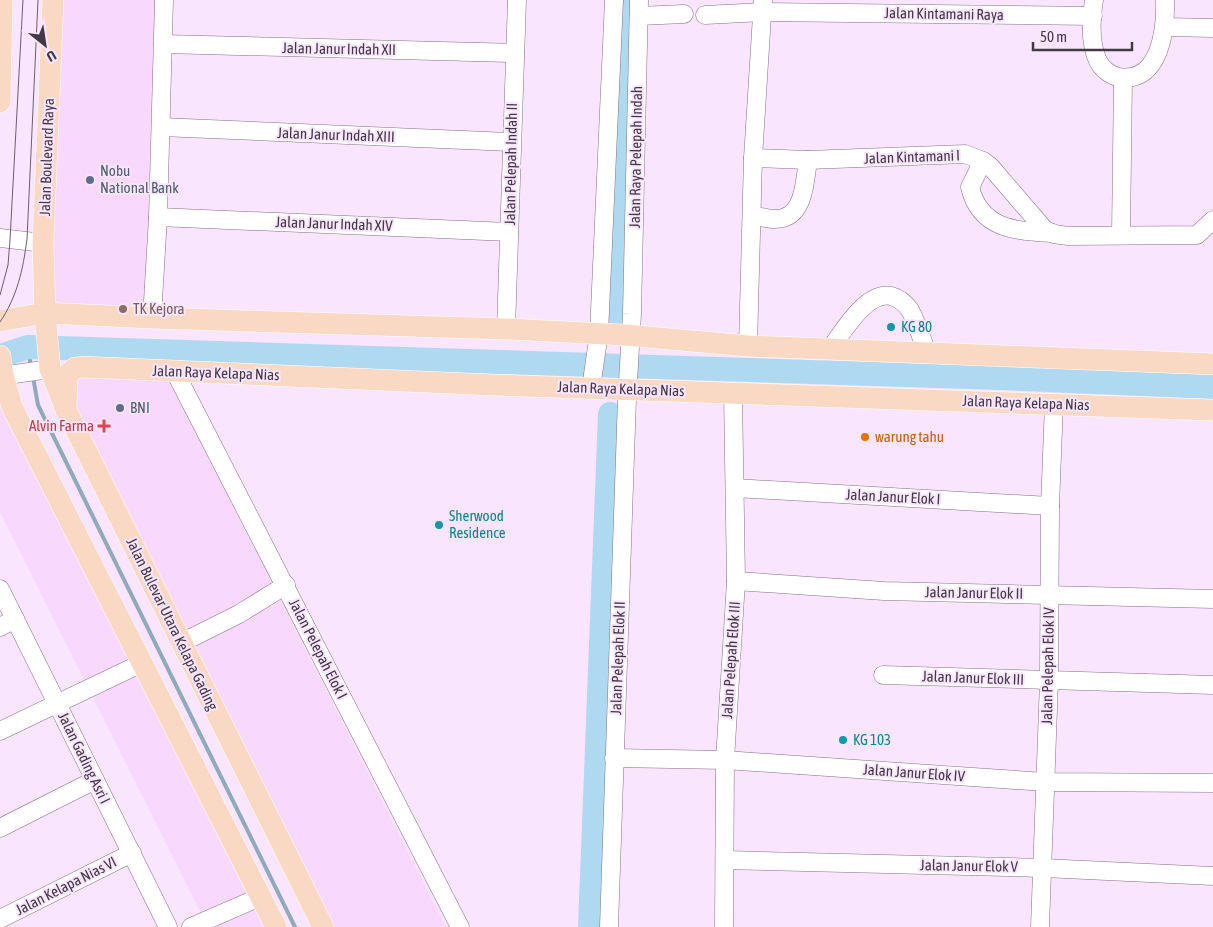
<svg xmlns="http://www.w3.org/2000/svg" width="1213" height="927" font-family="'Asap Condensed',sans-serif">
<style>
.built{fill:#f8d9fd}
.lines{fill:none;stroke-linecap:round;stroke-linejoin:round}
.stream{stroke:#8fa9bd;stroke-width:4}
.river{stroke:#afd9f1;stroke-width:24}
.minor-casing{stroke:#866f8a;stroke-width:19}
.major-casing{stroke:#fff;stroke-width:22}
.minor{stroke:#fff;stroke-width:18}
.major{stroke:#fad9c4;stroke-width:21}
.tram{stroke:#6c5f6e;stroke-width:1}
.service-dot{fill:#5c6f8a;stroke:#f9e5fd;stroke-width:2}
.education-dot{fill:#8d6e63;stroke:#f9e5fd;stroke-width:2}
.culture-dot{fill:#0f9aa8;stroke:#f9e5fd;stroke-width:2}
.health-dot{fill:#e0444e;stroke:#f9e5fd;stroke-width:2}
.food-dot{fill:#e8710a;stroke:#f9e5fd;stroke-width:2}
.labels{text-anchor:middle;stroke-width:4;stroke-linejoin:round;paint-order:stroke}
.street-label{font-size:15px;fill:#433945;stroke:#f9e5fd}
.service-label{font-size:15px;fill:#4e5e75;stroke:#f9e5fd;text-anchor:start}
.education-label{font-size:15px;fill:#785e54;stroke:#f9e5fd;text-anchor:start}
.culture-label{font-size:15px;fill:#0d838f;stroke:#f9e5fd;text-anchor:start}
.health-label{font-size:15px;fill:#be3a42;stroke:#f9e5fd;text-anchor:end}
.food-label{font-size:15px;fill:#c56008;stroke:#f9e5fd;text-anchor:start}
</style>
<rect width="100%" height="100%" fill="#f9e5fd"/>
<g class="built">
<polygon points="60,0 165,0 154,319 50,315"/>
<polygon points="57,367 167,376 446,927 329,927 70,411"/>
<polygon points="0,393 271,927 208,927 0,512"/>
</g>
<g class="lines">
<g class="stream">
<polyline points="28,347 31,367"/>
<polyline points="33,377 38,405 295,927"/>
</g>
<g class="river">
<polyline points="614,316 624,0"/>
<polyline points="0,356 28,347 1000,378 1213,387"/>
<polyline points="590,927 610,414"/>
</g>
<g class="minor-casing">
<g id="minor">
<path d="M1094 0C1091 19 1090 44 1098 61 1102 69 1111 76 1119 77 1160 84 1166 29 1165 0"/>
<polyline points="705,15 763,12 1093,16"/>
<polyline points="639,16 684,14"/>
<polyline points="1165,27 1213,28"/>
<polyline points="163,44 515,53"/>
<polyline points="161,127 511,142"/>
<polyline points="753,158 808,160 965,154 983,161 990,166 1045,230 1054,234 1068,236 1197,235 1213,220"/>
<path d="M983 161 970 187C980 230 1017 231 1053 233"/>
<path d="M752 215C762 217 773 221 783 218 805 212 805 178 808 160"/>
<polyline points="158,217 509,232"/>
<polyline points="1121,234 1123,78"/>
<polyline points="0,238 43,243"/>
<polyline points="152,318 158,217 164,0"/>
<polyline points="506,329 517,0"/>
<polyline points="748,346 753,158 763,0"/>
<path d="M830 349C843 332 866 291 891 296 899 298 905 303 910 310 917 323 922 339 927 353"/>
<polyline points="175,372 460,927"/>
<polyline points="0,376 50,369"/>
<polyline points="591,388 599,333 614,0"/>
<polyline points="735,488 1050,506"/>
<polyline points="736,581 884,591 1213,599"/>
<polyline points="0,589 168,927"/>
<polyline points="0,627 15,619"/>
<polyline points="181,643 239,614 286,585"/>
<polyline points="883,675 1213,685"/>
<polyline points="0,731 142,663"/>
<polyline points="614,758 725,760 1045,782 1213,783"/>
<polyline points="0,828 95,780"/>
<polyline points="725,860 1043,868 1213,876"/>
<polyline points="0,919 132,853"/>
<polyline points="191,927 260,897"/>
<polyline points="609,927 627,398 632,314 639,0"/>
<polyline points="724,927 725,760 736,581 733,393"/>
<polyline points="1040,927 1049,681 1050,506 1054,404"/>
</g>
</g>
<g class="major-casing">
<g id="major">
<polyline points="53,0 43,243 45,313 50,369 66,410 323,927"/>
<polyline points="0,102 2,0"/>
<polyline points="0,321 45,313 152,318 506,329 625,335 748,346 1213,364"/>
<polyline points="0,356 3,375 12,407 276,927"/>
<polyline points="66,410 67,375 75,368 84,367 495,385 1213,410"/>
</g>
</g>
<use href="#minor" class="minor"/>
<use href="#major" class="major"/>
<g class="tram">
<polyline points="0,295 8,265 10,240 23,0"/>
<path d="M0 322C17 297 23 270 27 239L38 0"/>
</g>
</g>
<g class="service-dot">
<circle cx="90" cy="180" r="5"/>
<circle cx="120" cy="408" r="5"/>
</g>
<circle class="education-dot" cx="123" cy="309" r="5"/>
<g class="culture-dot">
<circle cx="891" cy="327" r="5"/>
<circle cx="439" cy="525" r="5"/>
<circle cx="843" cy="740" r="5"/>
</g>
<path class="health-dot" d="M101.5 418.5h5v5h5v5h-5v5h-5v-5h-5v-5h5z"/>
<circle class="food-dot" cx="865" cy="437" r="5"/>
<g class="labels">
<g class="street-label">
<text transform="translate(944 14) rotate(1)" y="5">Jalan Kintamani Raya</text>
<text transform="translate(339 49) rotate(1)" y="5">Jalan Janur Indah XII</text>
<text transform="translate(336 135) rotate(2)" y="5">Jalan Janur Indah XIII</text>
<text transform="translate(47 157) rotate(-88)" y="5">Jalan Boulevard Raya</text>
<text transform="translate(636 157) rotate(-89)" y="5">Jalan Raya Pelepah Indah</text>
<text transform="translate(912 157) rotate(-2)" y="5">Jalan Kintamani I</text>
<text transform="translate(511 164) rotate(-89)" y="5">Jalan Pelepah Indah II</text>
<text transform="translate(334 224) rotate(2)" y="5">Jalan Janur Indah XIV</text>
<text transform="translate(216 373) rotate(2)" y="5">Jalan Raya Kelapa Nias</text>
<text transform="translate(621 389) rotate(2)" y="5">Jalan Raya Kelapa Nias</text>
<text transform="translate(1026 403) rotate(2)" y="5">Jalan Raya Kelapa Nias</text>
<text transform="translate(893 497) rotate(3)" y="5">Jalan Janur Elok I</text>
<text transform="translate(974 593) rotate(1)" y="5">Jalan Janur Elok II</text>
<text transform="translate(172 624) rotate(64)" y="5">Jalan Bulevar Utara Kelapa Gading</text>
<text transform="translate(318 649) rotate(63)" y="5">Jalan Pelepah Elok I</text>
<text transform="translate(618 658) rotate(-88)" y="5">Jalan Pelepah Elok II</text>
<text transform="translate(731 660) rotate(-86)" y="5">Jalan Pelepah Elok III</text>
<text transform="translate(1048 666) rotate(-89)" y="5">Jalan Pelepah Elok IV</text>
<text transform="translate(973 678) rotate(2)" y="5">Jalan Janur Elok III</text>
<text transform="translate(84 758) rotate(64)" y="5">Jalan Gading Asri I</text>
<text transform="translate(914 773) rotate(4)" y="5">Jalan Janur Elok IV</text>
<text transform="translate(969 866) rotate(1)" y="5">Jalan Janur Elok V</text>
<text transform="translate(66 886) rotate(-27)" y="5">Jalan Kelapa Nias VI</text>
</g>
<g class="service-label">
<text x="100" y="176">Nobu<tspan x="100" dy="17">National Bank</tspan></text>
<text x="130" y="413">BNI</text>
</g>
<g class="education-label">
<text x="133" y="314">TK Kejora</text>
</g>
<g class="culture-label">
<text x="901" y="332">KG 80</text>
<text x="449" y="521">Sherwood<tspan x="449" dy="17">Residence</tspan></text>
<text x="853" y="745">KG 103</text>
</g>
<g class="health-label">
<text x="94" y="431">Alvin Farma</text>
</g>
<g class="food-label">
<text x="875" y="442">warung tahu</text>
</g>
</g>
<g transform="translate(45 45) rotate(150)" stroke="#f9e5fd" stroke-width="4" paint-order="stroke">
<path d="M0-4L9 19L0 12L-9 19Z" fill="#433945"/>
<text y="-8" font-size="14" font-weight="bold" text-anchor="middle" fill="#433945">U</text>
</g>
<path d="M1033 42v8h99v-8" fill="none" stroke="#433945" stroke-width="2.5"/>
<text x="1040" y="42" font-size="15" fill="#433945" stroke="#f9e5fd" stroke-width="4" paint-order="stroke">50 m</text>
</svg>
